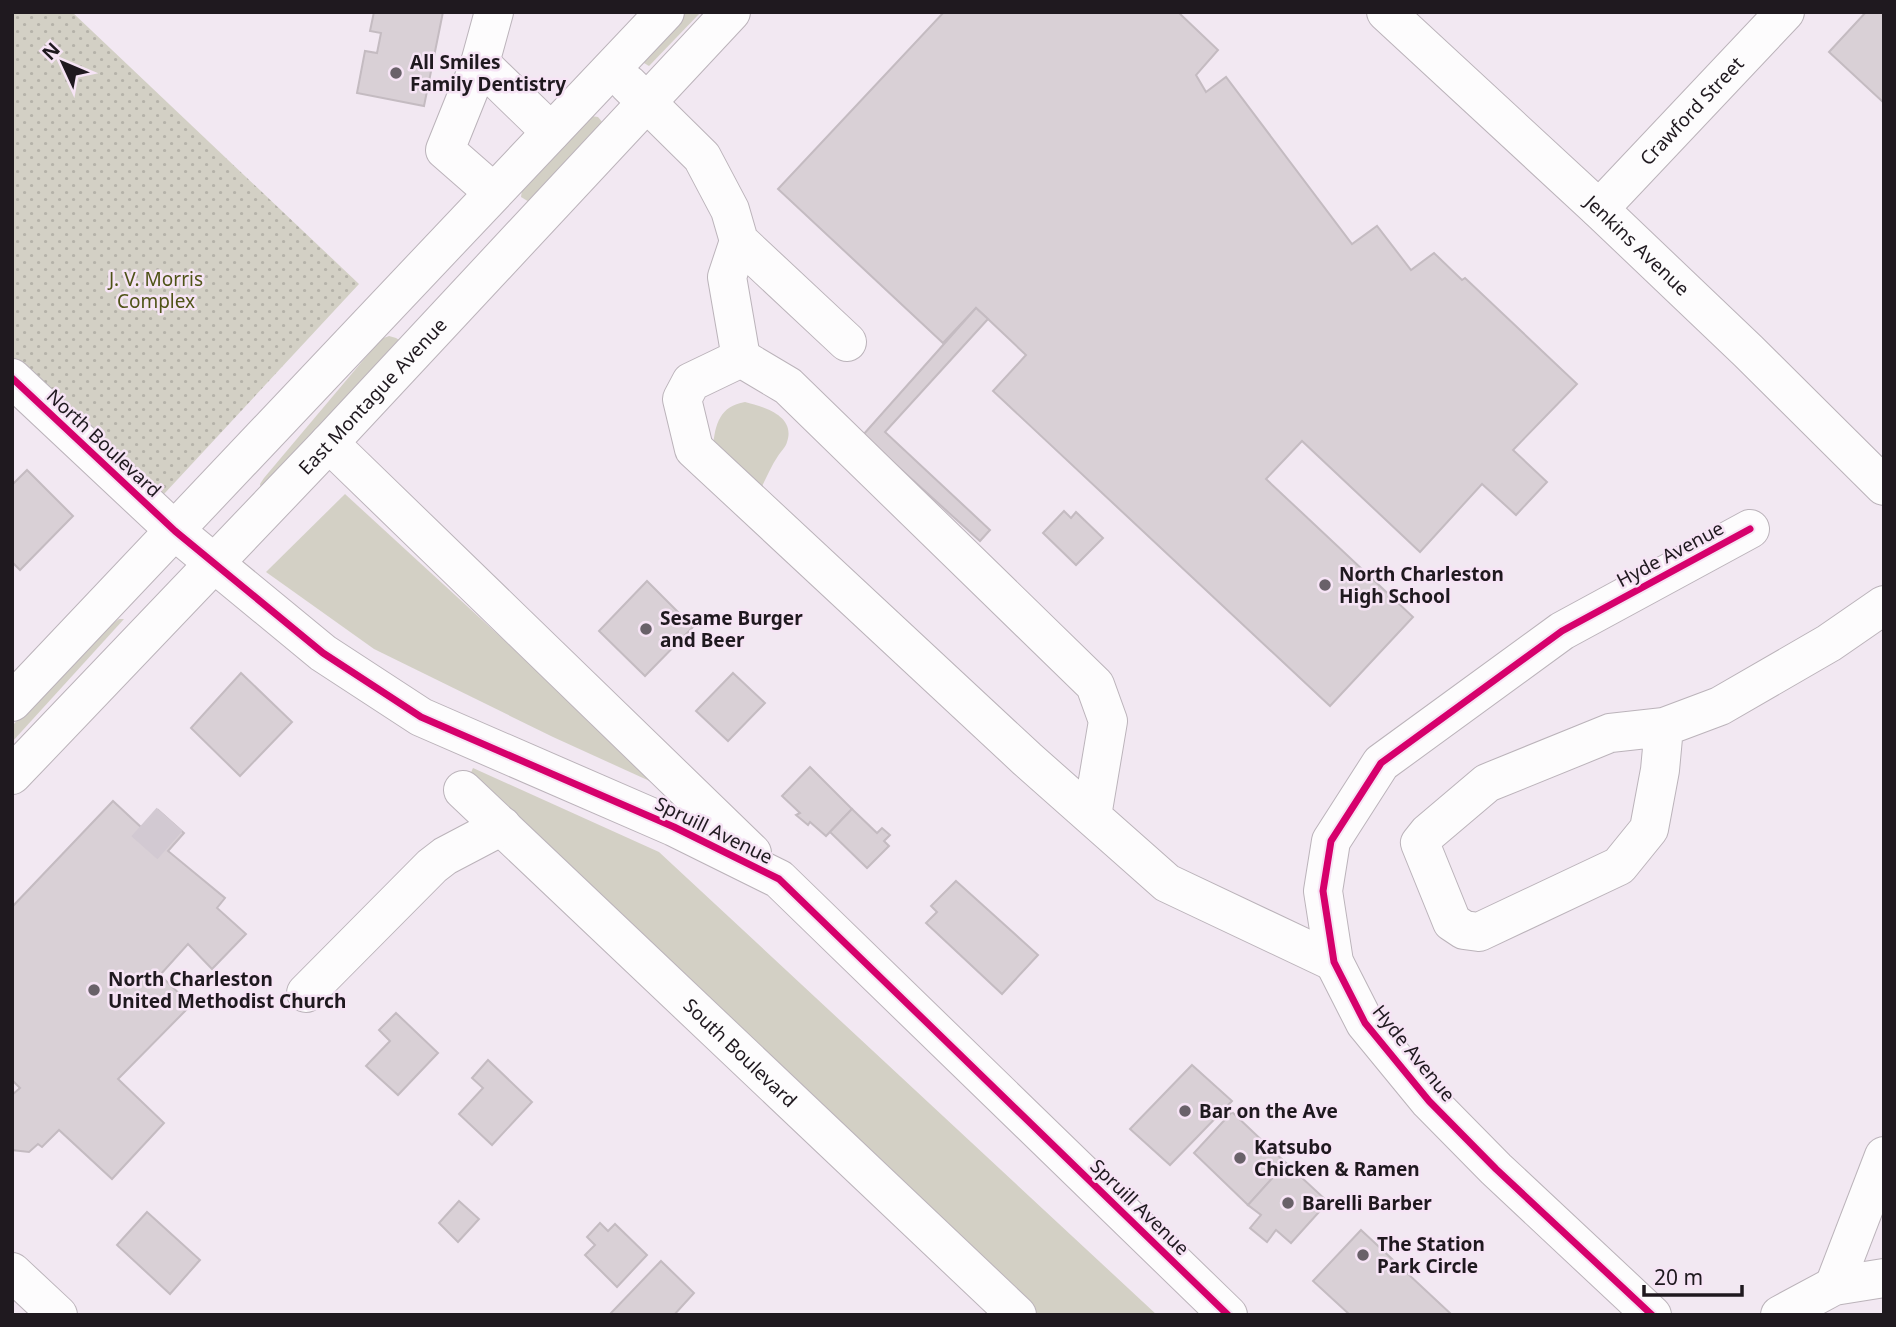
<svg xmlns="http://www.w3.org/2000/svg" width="1896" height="1327" font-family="'Noto Sans',sans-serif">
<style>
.grass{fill:#d3d0c5}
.park{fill:url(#park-dots)}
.building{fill:#d9d0d6;stroke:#c4bbc1;stroke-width:2}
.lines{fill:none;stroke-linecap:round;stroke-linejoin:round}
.minor-tunnel{stroke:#d2c9d2;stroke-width:38;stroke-dasharray:38 19;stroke-linecap:butt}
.minor-casing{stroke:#bbb3ba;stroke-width:40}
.minor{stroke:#fdfcfd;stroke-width:38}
.cycleway-casing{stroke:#f6e4f5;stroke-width:11}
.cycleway{stroke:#d6006c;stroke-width:7}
.poi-dot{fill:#696169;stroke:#f6e4f5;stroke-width:2.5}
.labels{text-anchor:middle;stroke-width:5;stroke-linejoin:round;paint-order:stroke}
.poi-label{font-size:19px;font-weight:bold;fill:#1f191f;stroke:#f6e4f5;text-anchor:start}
.street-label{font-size:19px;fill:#1f191f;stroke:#f6e4f5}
.park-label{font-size:19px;fill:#4f5317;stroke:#f6e4f5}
</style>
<defs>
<pattern id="park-dots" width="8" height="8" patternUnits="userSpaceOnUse" patternTransform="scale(1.75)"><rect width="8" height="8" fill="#d3d0c5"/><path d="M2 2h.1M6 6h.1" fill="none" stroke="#b5b2a9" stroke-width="1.8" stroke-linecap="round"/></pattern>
</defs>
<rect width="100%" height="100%" fill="#f2e8f2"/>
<g class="grass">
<polygon points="685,12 701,12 649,66 644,63 642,59"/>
<polygon points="591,116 598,117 603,123 531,203 521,197 522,190"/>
<polygon points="389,336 396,338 402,342 261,489 260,484 264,478 381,339"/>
<path d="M745 402C764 407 796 416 787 442 786 447 781 451 778 456 771 466 766 479 760 490L713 447C715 424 720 406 745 402Z"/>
<polygon points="345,494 665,788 553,737 374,649 266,572"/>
<polygon points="119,619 124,619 12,742 12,726 95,638"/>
<polygon points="473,768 659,852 1157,1315 1037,1315 943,1226 463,790"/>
</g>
<polygon class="park" points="12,12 72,12 359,284 151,508 12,378"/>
<g class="building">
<polygon points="374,12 443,12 424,106 357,93 365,51 377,53 381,33 370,31"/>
<polygon points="944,12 1178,12 1218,50 1196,75 1206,92 1226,77 1352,244 1377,226 1411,270 1434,253 1462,280 1465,278 1577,384 1513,450 1547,482 1516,515 1482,484 1420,552 1302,441 1266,479 1413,617 1330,706 993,391 1026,355 988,319 976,308 943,343 778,189"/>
<polygon points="1866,12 1884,12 1884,103 1829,52"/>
<polygon points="976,308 988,319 885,432 990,530 980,541 863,435"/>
<polygon points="27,470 73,516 20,570 12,562 12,485"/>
<polygon points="1064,511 1071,518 1076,512 1103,538 1076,565 1043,533"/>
<polygon points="647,581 693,627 645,676 599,631"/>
<polygon points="241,673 292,722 240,776 191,728"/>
<polygon points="733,673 765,703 728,741 696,711"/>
<polygon points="810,767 852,809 826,836 810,822 808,825 796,815 800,813 782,796"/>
<polygon points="113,801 142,828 158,810 184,833 168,851 225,898 217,908 246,934 212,969 188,944 160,975 191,1005 118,1079 164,1123 112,1179 59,1130 42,1147 38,1144 29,1152 12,1150 12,1095 20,1088 12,1080 12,907"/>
<polygon points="852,809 877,833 882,828 890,835 884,841 889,846 867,868 830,832"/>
<polygon points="956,881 1038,955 1002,994 926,923 937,912 931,906"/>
<polygon points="396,1013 438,1053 398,1095 366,1066 390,1041 379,1030"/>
<polygon points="488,1060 532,1102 492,1145 459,1114 483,1088 472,1078"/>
<polygon points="1192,1065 1232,1101 1170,1165 1130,1129"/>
<polygon points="1232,1112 1286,1163 1248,1205 1194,1153"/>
<polygon points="1286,1163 1328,1202 1291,1243 1276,1230 1267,1242 1250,1228 1261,1215 1248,1205"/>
<polygon points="459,1201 479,1219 458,1242 439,1223"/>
<polygon points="147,1212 200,1260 170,1294 117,1245"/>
<polygon points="600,1223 608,1231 615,1224 647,1255 617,1287 585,1255 595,1245 587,1237"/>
<polygon points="1361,1230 1452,1315 1350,1315 1313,1281"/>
<polygon points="661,1261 694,1293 674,1315 613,1315 611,1313"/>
</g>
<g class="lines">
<polyline class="minor-tunnel" points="144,822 170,845"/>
<g class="minor-casing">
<g id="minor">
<path id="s1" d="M1386 12 1599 209 1748 351 1884 486"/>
<polyline points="480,63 551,132"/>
<polyline points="628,84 702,157 730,210 739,241 847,342"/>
<polyline points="493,192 445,150 480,63 494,12"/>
<path id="s2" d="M1599 209 1785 12"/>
<polyline points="739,241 727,277 741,358"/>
<polyline points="12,378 175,531 323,653 421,717 674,827 779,879 1228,1315"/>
<polyline points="329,443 752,853"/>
<polyline points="12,702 665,12"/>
<polyline points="1664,727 1660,770 1649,829 1619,866 1479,932 1464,930 1452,922 1420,843 1428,833 1487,783 1610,733 1664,727 1720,706 1829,643 1884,605"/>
<path id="s3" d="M12 775 329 443 731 12"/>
<path id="s4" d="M463 790 1017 1315"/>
<polyline points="1092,816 1108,721 1095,685 788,386 741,358 691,382 682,399 694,449 1027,759 1167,883 1334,962"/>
<polyline points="306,993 432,866 445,856 502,826"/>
<polyline points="12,1272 58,1315"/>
<polyline points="1834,1286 1884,1156"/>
<polyline points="1652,1315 1496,1169 1429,1101 1365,1023 1334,962 1323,891 1331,841 1381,763 1562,631 1750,529"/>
<polyline points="1780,1315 1834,1286 1884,1278"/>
</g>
</g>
<use href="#minor" class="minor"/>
<g class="cycleway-casing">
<g id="cycleway">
<polyline points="12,378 175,531 323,653 421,717 674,827 779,879 1228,1315"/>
<polyline points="1652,1315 1496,1169 1429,1101 1365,1023 1334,962 1323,891 1331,841 1381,763 1562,631 1750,529"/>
</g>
</g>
<use href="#cycleway" class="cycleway"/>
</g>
<g class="poi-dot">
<circle cx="396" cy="73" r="7"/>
<circle cx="1325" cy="585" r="7"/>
<circle cx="646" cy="629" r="7"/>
<circle cx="94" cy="990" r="7"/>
<circle cx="1185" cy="1111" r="7"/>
<circle cx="1240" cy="1158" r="7"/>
<circle cx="1288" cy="1203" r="7"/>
<circle cx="1363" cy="1255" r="7"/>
</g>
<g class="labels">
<g class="poi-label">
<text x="410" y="69">All Smiles<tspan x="410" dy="22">Family Dentistry</tspan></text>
<text x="1339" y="581">North Charleston<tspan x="1339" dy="22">High School</tspan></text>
<text x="660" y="625">Sesame Burger<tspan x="660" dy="22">and Beer</tspan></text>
<text x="108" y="986">North Charleston<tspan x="108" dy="22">United Methodist Church</tspan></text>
<text x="1199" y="1118">Bar on the Ave</text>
<text x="1254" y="1154">Katsubo<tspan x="1254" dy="22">Chicken &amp; Ramen</tspan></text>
<text x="1302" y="1210">Barelli Barber</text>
<text x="1377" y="1251">The Station<tspan x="1377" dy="22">Park Circle</tspan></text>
</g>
<g class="street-label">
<text dy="7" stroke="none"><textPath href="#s2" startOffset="135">Crawford Street</textPath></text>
<text dy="7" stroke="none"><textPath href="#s1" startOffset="343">Jenkins Avenue</textPath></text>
<text dy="7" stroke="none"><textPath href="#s3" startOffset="523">East Montague Avenue</textPath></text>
<text transform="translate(104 443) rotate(43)" y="7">North Boulevard</text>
<text transform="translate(1670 554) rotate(-28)" y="7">Hyde Avenue</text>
<text transform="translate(714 830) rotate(26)" y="7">Spruill Avenue</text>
<text dy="7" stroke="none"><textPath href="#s4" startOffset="382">South Boulevard</textPath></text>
<text transform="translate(1414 1053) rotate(51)" y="7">Hyde Avenue</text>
<text transform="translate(1140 1207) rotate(44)" y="7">Spruill Avenue</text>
</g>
<g class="park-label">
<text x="156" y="286">J. V. Morris<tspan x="156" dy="22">Complex</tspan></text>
</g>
</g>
<rect width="1896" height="1327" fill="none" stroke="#1f191f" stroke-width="28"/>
<g transform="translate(63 63) rotate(314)" stroke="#f6e4f5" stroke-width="5" paint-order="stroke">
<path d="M0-5L12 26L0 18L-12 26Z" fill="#1f191f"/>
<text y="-10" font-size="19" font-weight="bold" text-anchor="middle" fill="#1f191f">N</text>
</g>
<path d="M1644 1285v10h98v-10" fill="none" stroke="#1f191f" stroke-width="3.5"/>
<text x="1654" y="1285" font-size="21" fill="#1f191f" stroke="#f6e4f5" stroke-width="5" paint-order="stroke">20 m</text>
</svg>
